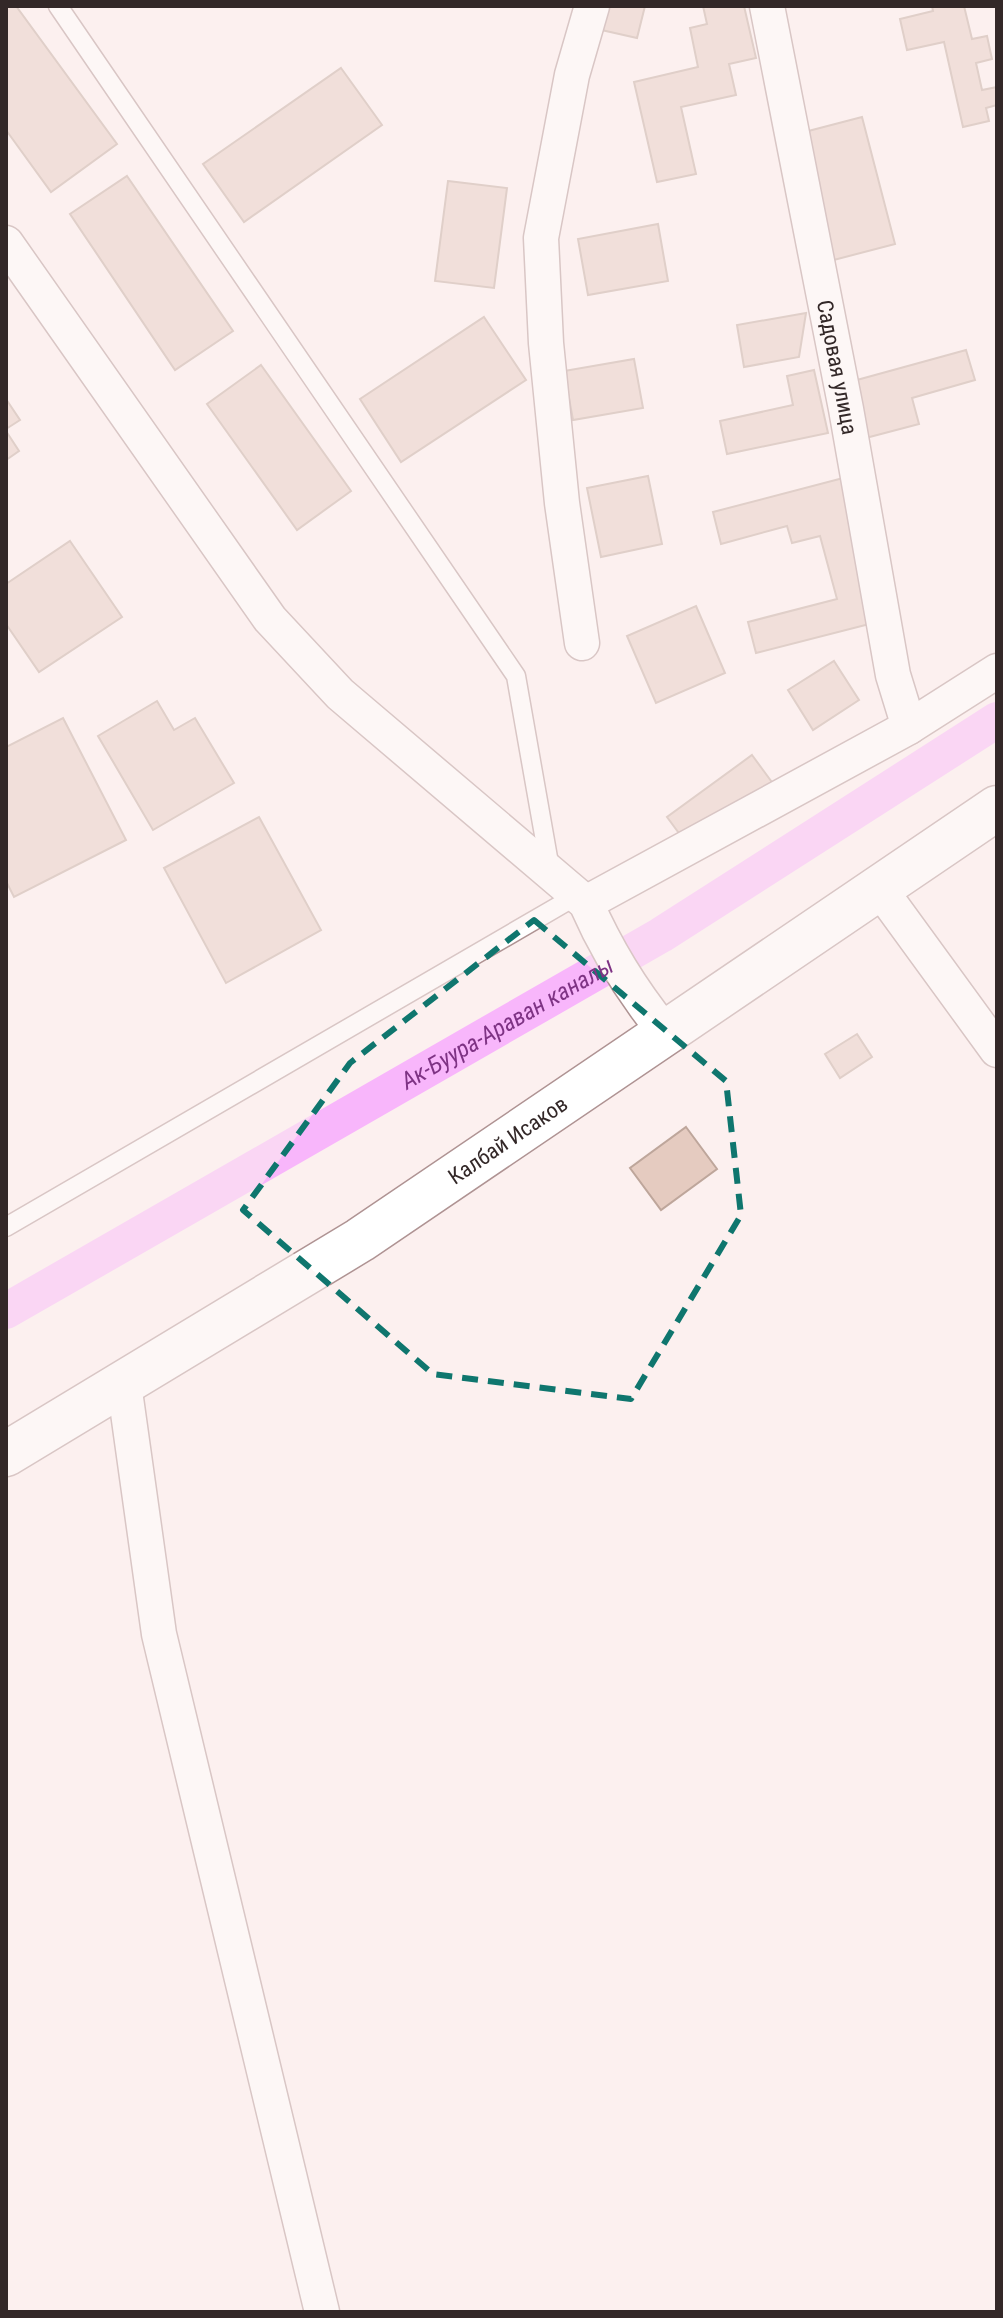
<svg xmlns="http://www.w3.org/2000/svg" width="1003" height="2318" font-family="'Roboto Condensed',sans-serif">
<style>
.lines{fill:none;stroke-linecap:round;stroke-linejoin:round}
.canal{stroke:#f8b6fb;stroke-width:36}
.building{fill:#e5cbc0;stroke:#bea69b;stroke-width:2}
.lane-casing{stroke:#af9393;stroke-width:21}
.street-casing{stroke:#af9393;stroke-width:37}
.secondary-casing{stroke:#af9393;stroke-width:47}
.lane{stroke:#fff;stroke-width:18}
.street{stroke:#fff;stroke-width:34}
.secondary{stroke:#fff;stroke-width:44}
.marked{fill:none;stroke:#0f766e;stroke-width:6;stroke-dasharray:16 10;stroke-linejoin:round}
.labels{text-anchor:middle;stroke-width:6;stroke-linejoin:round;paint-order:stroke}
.street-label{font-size:22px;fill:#332828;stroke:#fff}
.water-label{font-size:24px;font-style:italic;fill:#7e3384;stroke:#fff}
</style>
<rect width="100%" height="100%" fill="#fcf0ef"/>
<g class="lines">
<path class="canal" id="s1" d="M6 1311 661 935 997 720"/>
</g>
<g class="building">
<polygon points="6,6 16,6 117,144 51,192 6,130"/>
<polygon points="593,6 645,6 637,38 588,27"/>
<polygon points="703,6 744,6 756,58 729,64 736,95 681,107 696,174 657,182 634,82 698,67 690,28 707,24"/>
<polygon points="932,6 964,6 972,39 987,36 992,59 976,63 982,90 997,87 997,105 986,108 989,121 963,127 944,42 907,50 900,19 933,11"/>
<polygon points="341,68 382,125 244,222 203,164"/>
<polygon points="862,117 895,244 826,262 793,135"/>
<polygon points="127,176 233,331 175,370 70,214"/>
<polygon points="448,181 507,188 494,288 435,281"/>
<polygon points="658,224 668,281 588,295 578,239"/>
<polygon points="806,313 799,357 744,367 737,325"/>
<polygon points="484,317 526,380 401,462 360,399"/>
<polygon points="966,350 975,380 912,398 919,424 862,439 846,383"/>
<polygon points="634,359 643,408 573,420 564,371"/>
<polygon points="261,365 351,491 297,530 207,404"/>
<polygon points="814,370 828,433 727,454 720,421 793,405 787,376"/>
<polygon points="6,399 20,420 6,429"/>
<polygon points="6,431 19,451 6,460"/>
<polygon points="648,476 662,544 601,557 587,488"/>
<polygon points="847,477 885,620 756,653 748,622 837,599 820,536 792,543 787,526 721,544 713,512"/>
<polygon points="70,541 122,617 39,672 6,624 6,584"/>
<polygon points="696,606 725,673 656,703 627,636"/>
<polygon points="834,661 859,700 813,730 788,690"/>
<polygon points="157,701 174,730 195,718 234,783 153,830 98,736"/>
<polygon points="63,718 126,840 14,897 6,881 6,747"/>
<polygon points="752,755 774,785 690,848 667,817"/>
<polygon points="259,817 321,930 226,983 164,868"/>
<polygon points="857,1034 872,1057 840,1078 825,1054"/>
<polygon points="686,1127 717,1169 661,1210 630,1168"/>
</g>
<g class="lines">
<g class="lane-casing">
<g id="lane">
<polyline points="58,6 516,676 550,869"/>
<polyline points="6,1227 576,896"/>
</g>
</g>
<g class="street-casing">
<g id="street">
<path id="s2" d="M767 6 846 409 893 675 909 727"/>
<path d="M6 243 270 619 340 694 586 903C607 951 633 993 666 1033"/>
<polyline points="582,643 562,503 546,343 541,238 572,75 592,6"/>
<polyline points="879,888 997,1050"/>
<polyline points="586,903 909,727 997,671"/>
<polyline points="124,1384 159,1634 322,2312"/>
</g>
</g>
<g class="secondary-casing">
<g id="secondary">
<path id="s3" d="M6 1454 360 1240 997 808"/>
</g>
</g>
<use href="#lane" class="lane"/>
<use href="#street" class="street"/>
<use href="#secondary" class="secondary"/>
</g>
<path d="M0 0H1003V2318H0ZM534 920 726 1081 741 1215 631 1399 433 1374 243 1210 350 1063Z" fill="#fcf0ef" fill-opacity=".55" fill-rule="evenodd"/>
<path class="marked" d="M534 920 726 1081 741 1215 631 1399 433 1374 243 1210 350 1063Z"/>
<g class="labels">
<g class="street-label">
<text dy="8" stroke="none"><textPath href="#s2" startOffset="368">Садовая улица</textPath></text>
<text dy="8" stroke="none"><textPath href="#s3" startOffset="592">Калбай Исаков</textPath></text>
</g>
<g class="water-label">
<text dy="8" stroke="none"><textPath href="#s1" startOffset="578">Ак-Буура-Араван каналы</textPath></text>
</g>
</g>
<rect width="1003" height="2318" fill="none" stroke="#332828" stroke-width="16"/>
</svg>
